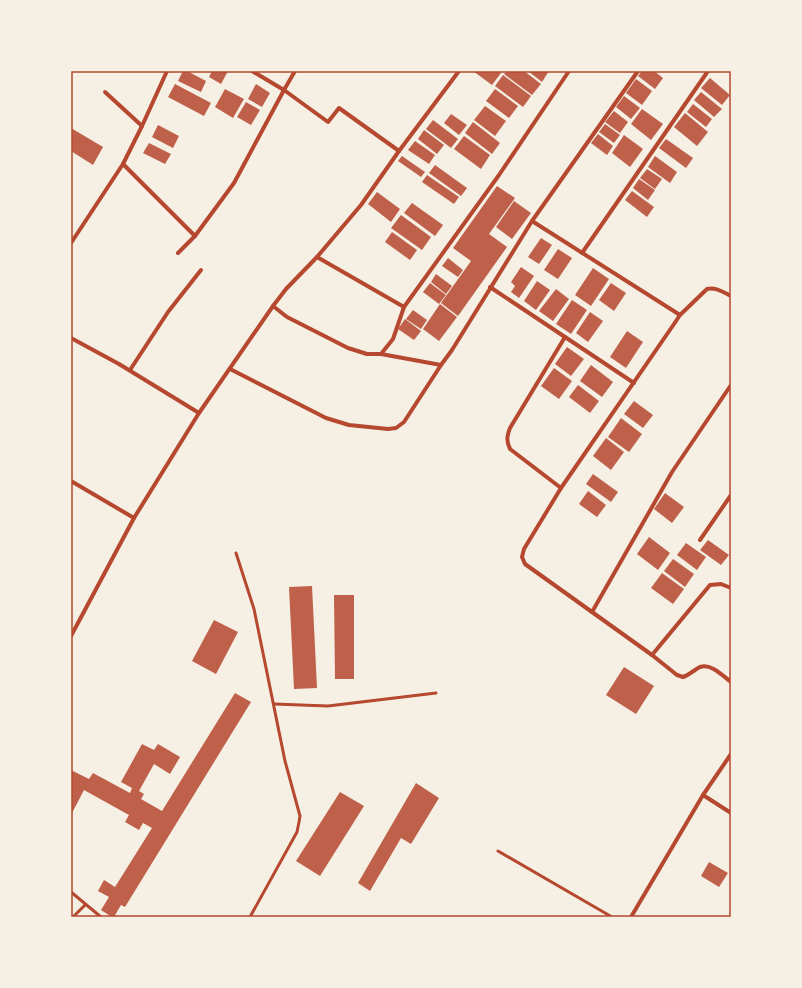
<svg xmlns="http://www.w3.org/2000/svg" width="802" height="988" font-family="Karla,sans-serif">
<style>
.building{fill:#bf614a}
.lines{fill:none;stroke-linecap:round;stroke-linejoin:round}
.service{stroke:#b5482f;stroke-width:3}
.minor{stroke:#b5482f;stroke-width:4}
.neatline{fill:none;stroke:#b5482f;stroke-width:1.5}
</style>
<rect width="100%" height="100%" fill="#f6efe4"/>
<g class="building">
<polygon points="183,71 187,71 206,81 201,92 178,81"/>
<polygon points="212,71 228,71 221,84 209,77"/>
<polygon points="473,71 499,71 501,73 492,85"/>
<polygon points="507,71 524,71 541,84 532,95 504,74"/>
<polygon points="528,71 549,71 542,82"/>
<polygon points="642,71 654,71 663,78 655,89 638,76"/>
<polygon points="503,75 531,96 523,107 495,86"/>
<polygon points="710,78 730,95 722,105 701,88"/>
<polygon points="636,79 652,91 642,105 626,93"/>
<polygon points="175,84 211,103 204,116 168,97"/>
<polygon points="256,84 270,93 262,107 248,99"/>
<polygon points="225,89 244,99 233,118 215,107"/>
<polygon points="495,89 518,106 509,118 486,101"/>
<polygon points="701,92 722,109 714,117 694,100"/>
<polygon points="624,96 640,108 631,119 616,107"/>
<polygon points="246,102 260,110 251,125 237,117"/>
<polygon points="693,104 712,119 706,127 687,112"/>
<polygon points="485,106 506,121 495,136 474,120"/>
<polygon points="642,109 663,124 651,140 631,124"/>
<polygon points="614,111 628,122 620,133 605,122"/>
<polygon points="685,113 708,132 697,146 674,127"/>
<polygon points="451,114 467,125 459,135 444,123"/>
<polygon points="433,120 458,139 451,148 426,129"/>
<polygon points="473,122 500,143 492,154 465,133"/>
<polygon points="605,124 620,135 614,143 599,132"/>
<polygon points="158,125 179,136 173,148 152,137"/>
<polygon points="71,128 103,147 93,165 71,151"/>
<polygon points="424,130 444,145 437,154 418,139"/>
<polygon points="598,134 613,146 607,155 591,143"/>
<polygon points="624,135 643,149 630,167 612,153"/>
<polygon points="464,136 490,155 481,169 454,149"/>
<polygon points="666,139 693,158 686,168 659,148"/>
<polygon points="415,141 435,155 429,164 408,150"/>
<polygon points="149,143 171,154 165,164 143,153"/>
<polygon points="402,156 425,172 421,177 398,161"/>
<polygon points="655,156 677,172 670,183 648,167"/>
<polygon points="435,165 467,188 461,196 429,173"/>
<polygon points="647,169 662,179 655,189 640,178"/>
<polygon points="427,175 459,197 454,204 422,182"/>
<polygon points="639,179 655,190 648,200 633,188"/>
<polygon points="497,186 515,198 489,234 507,247 458,316 441,303 471,261 453,248"/>
<polygon points="632,191 654,207 647,217 625,200"/>
<polygon points="377,192 400,209 391,222 368,204"/>
<polygon points="514,201 531,213 512,239 496,227"/>
<polygon points="412,203 443,225 435,236 404,213"/>
<polygon points="401,215 431,237 422,250 391,228"/>
<polygon points="392,232 417,250 410,260 385,242"/>
<polygon points="541,238 552,245 539,264 528,257"/>
<polygon points="558,249 572,258 558,279 544,270"/>
<polygon points="448,258 463,270 458,277 442,266"/>
<polygon points="521,267 534,276 519,298 511,292 515,286 511,282"/>
<polygon points="593,268 609,279 591,306 575,295"/>
<polygon points="436,274 452,286 446,294 431,282"/>
<polygon points="537,281 550,290 536,310 524,301"/>
<polygon points="430,283 446,295 439,304 423,292"/>
<polygon points="611,283 626,293 614,311 599,300"/>
<polygon points="556,289 569,299 553,321 539,311"/>
<polygon points="572,300 587,310 571,334 556,324"/>
<polygon points="440,304 457,317 439,341 423,329"/>
<polygon points="413,310 427,320 421,329 406,319"/>
<polygon points="590,312 603,321 588,342 576,333"/>
<polygon points="405,319 421,331 414,340 398,329"/>
<polygon points="627,331 643,342 626,368 610,357"/>
<polygon points="567,347 584,359 571,376 555,364"/>
<polygon points="591,365 613,382 602,397 580,381"/>
<polygon points="554,368 572,381 559,399 541,386"/>
<polygon points="578,385 599,401 590,413 569,397"/>
<polygon points="634,401 653,415 643,428 624,414"/>
<polygon points="621,418 642,434 629,452 608,437"/>
<polygon points="606,438 624,452 611,470 593,456"/>
<polygon points="593,474 618,492 611,502 586,484"/>
<polygon points="588,491 606,505 597,517 579,504"/>
<polygon points="665,493 684,507 672,523 654,509"/>
<polygon points="649,537 670,553 658,570 637,554"/>
<polygon points="708,540 729,555 721,565 700,550"/>
<polygon points="686,543 706,557 697,570 677,555"/>
<polygon points="673,559 694,574 685,587 664,571"/>
<polygon points="662,573 684,589 673,604 651,588"/>
<polygon points="312,586 317,688 294,689 289,587"/>
<polygon points="334,595 354,595 354,679 335,679"/>
<polygon points="214,620 238,632 216,674 192,661"/>
<polygon points="624,667 654,686 636,714 606,695"/>
<polygon points="235,693 251,702 125,907 121,905 114,917 112,917 101,910 109,897 98,891 104,880 115,887 152,828 143,823 139,830 125,822 129,815 84,790 71,815 71,770 89,779 93,773 130,793 132,788 121,782 142,744 154,750 158,744 180,757 170,774 154,764 139,791 144,794 141,799 162,811"/>
<polygon points="416,783 439,798 411,844 401,838 370,891 358,883"/>
<polygon points="340,792 364,806 320,876 296,861"/>
<polygon points="709,862 728,873 719,887 701,876"/>
</g>
<g class="lines">
<g class="service">
<polyline points="236,553 254,609 285,761 300,816 299,822 297,832 250,917"/>
<polyline points="274,704 328,706 436,693"/>
<polyline points="498,851 612,917"/>
<polyline points="71,892 101,917"/>
<polyline points="73,917 85,905"/>
</g>
<g class="minor">
<polyline points="252,71 284,90 328,122 339,108 399,151"/>
<polyline points="105,92 142,126"/>
<polyline points="123,164 195,236"/>
<polyline points="532,221 680,315"/>
<polyline points="71,243 123,164 142,126 167,71"/>
<polyline points="178,253 195,236 234,183 284,90 295,71"/>
<polyline points="582,253 708,71"/>
<polyline points="317,257 404,307"/>
<polyline points="490,287 634,383"/>
<path d="M731 296C723 292 716 287 707 289L680 315 674 324 561 488 524 549 522 557 525 564 652 655 677 675 683 677C689 675 694 670 700 667 711 663 723 676 731 682"/>
<polyline points="273,306 287,317 348,348 367,354 381,354 441,365"/>
<polyline points="71,338 119,364 199,413"/>
<polyline points="381,354 393,339 404,307 499,175 569,71"/>
<polyline points="230,369 326,418 349,425 388,429 396,428 404,422 441,365 452,350 532,221 638,71"/>
<polyline points="130,370 168,312 201,270"/>
<polyline points="71,481 134,518"/>
<path d="M561 488 510 449C506 441 507 436 510 428L565 337"/>
<polyline points="700,540 731,495"/>
<polyline points="592,612 672,472 731,385"/>
<polyline points="71,636 134,518 199,413 273,306 286,289 317,257 361,205 399,151 459,71"/>
<polyline points="652,655 710,585 721,584 731,588"/>
<polyline points="703,795 731,813"/>
<polyline points="631,917 703,795 731,754"/>
</g>
</g>
<rect width="802" height="988" fill="none" stroke="#f6efe4" stroke-width="144"/>
<rect x="72" y="72" width="658" height="844" class="neatline"/>
</svg>
